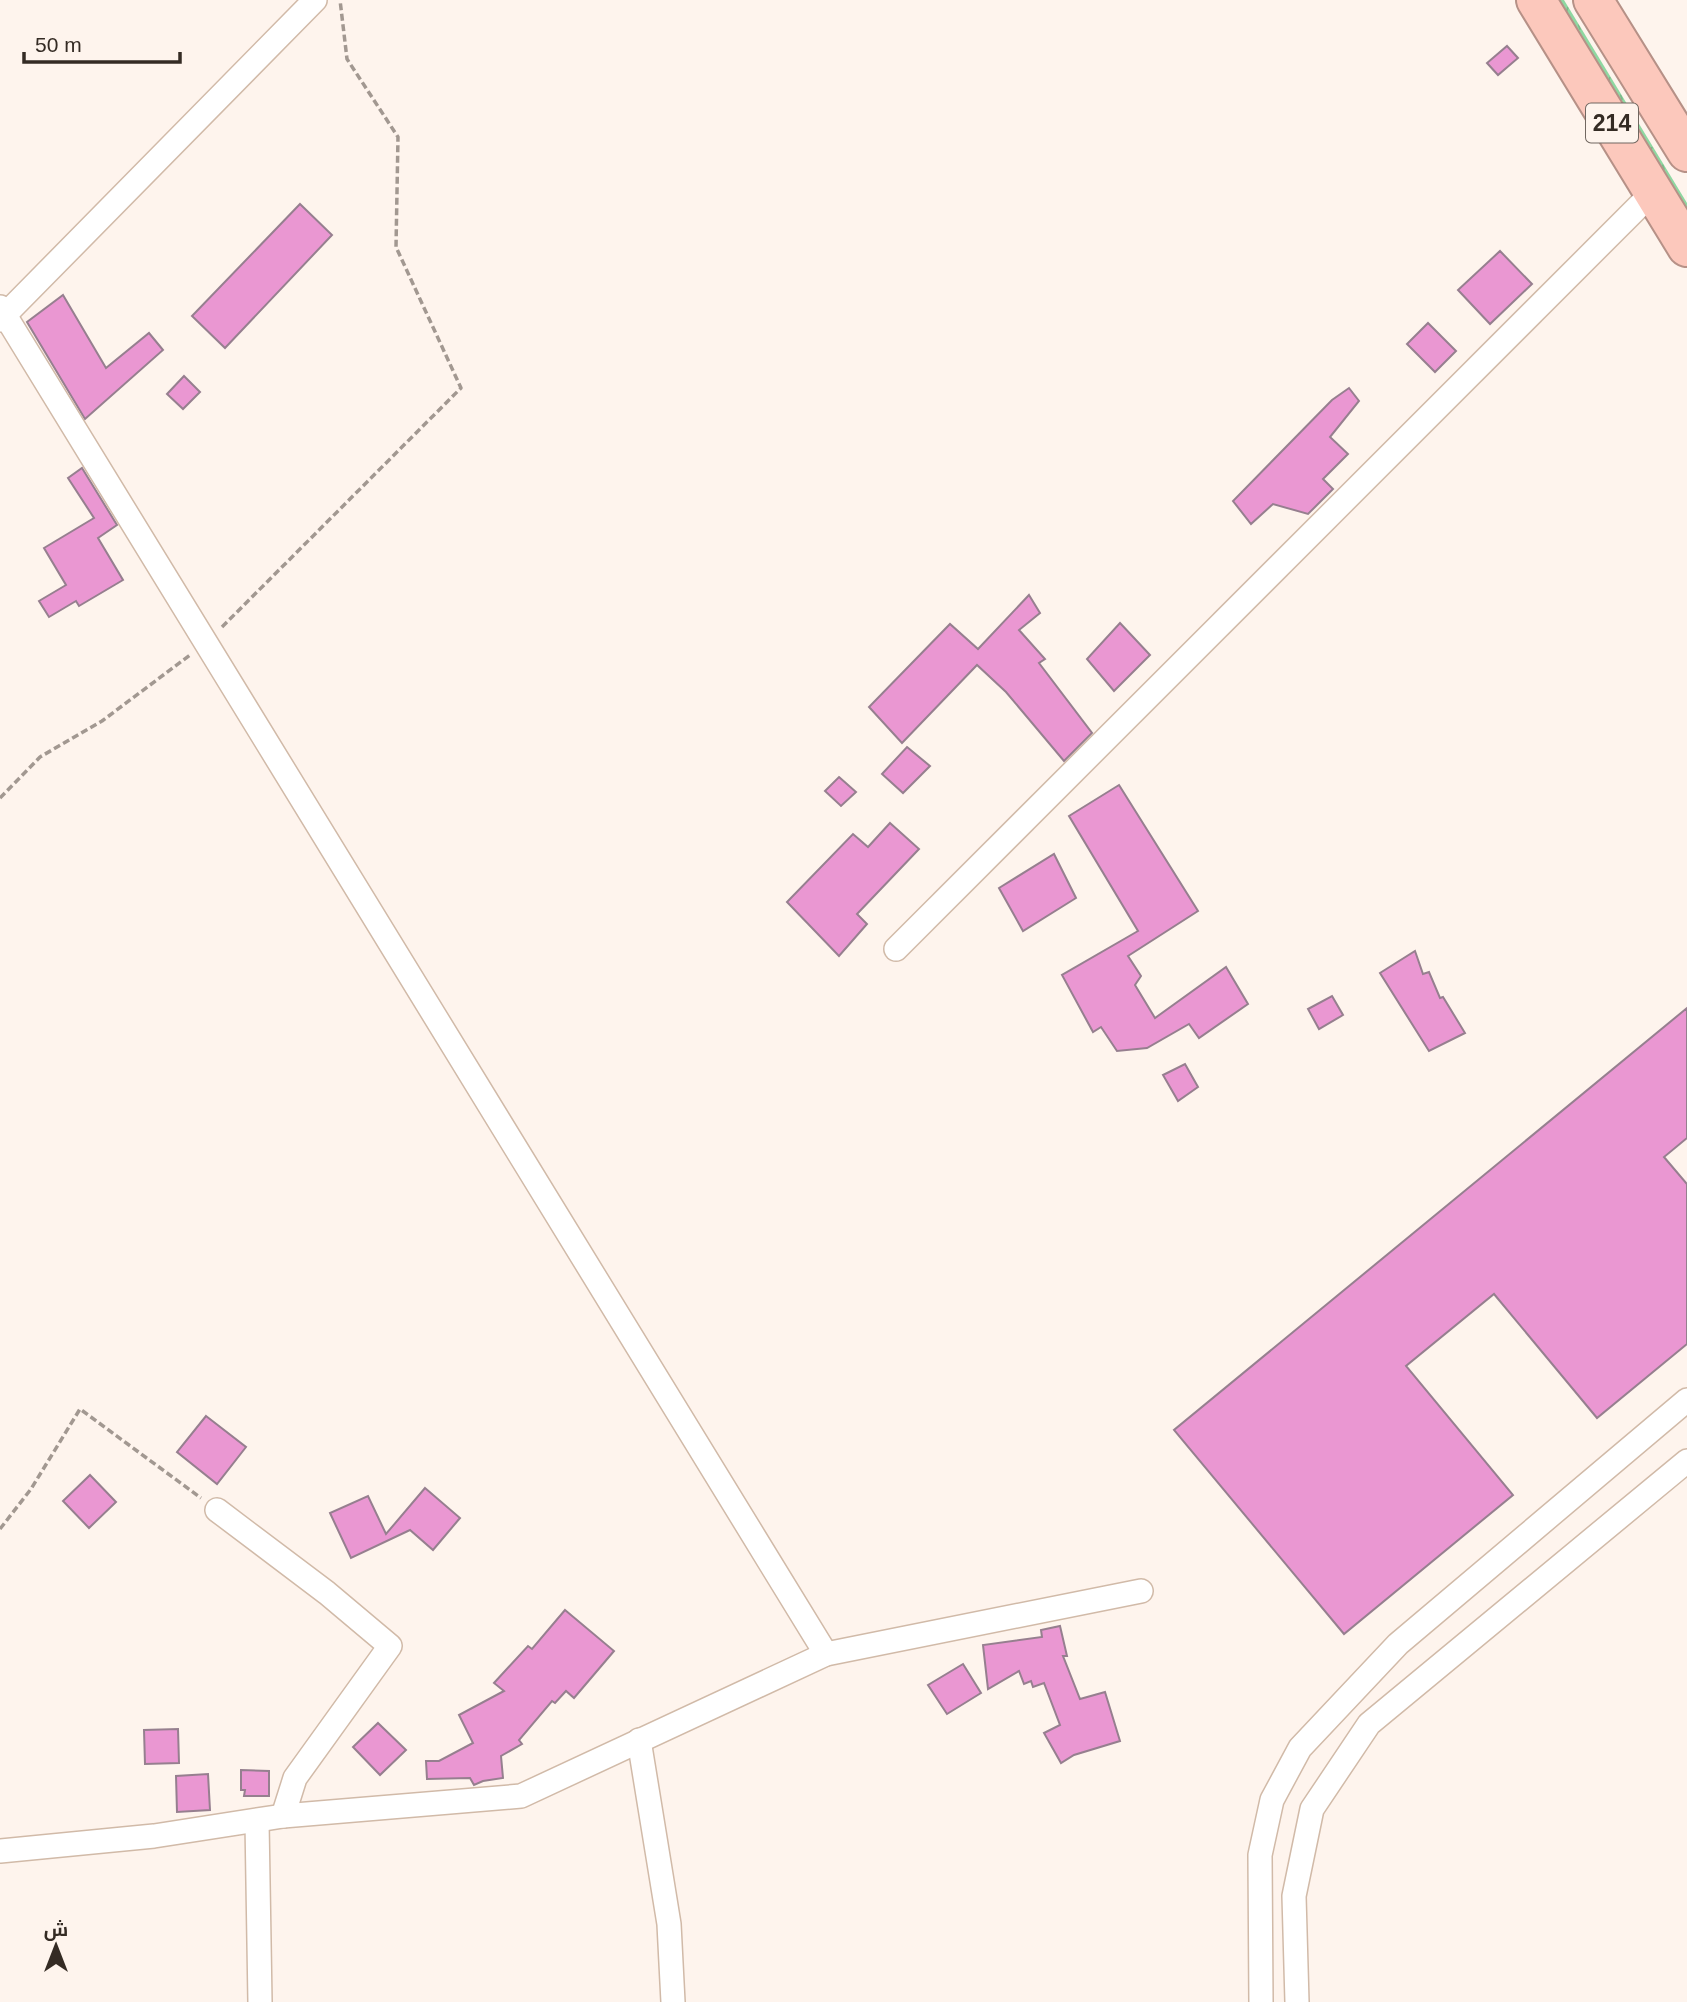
<svg xmlns="http://www.w3.org/2000/svg" width="1687" height="2002" font-family="Helvetica,Cairo,sans-serif">
<style>
.grass{fill:url(#grass-tufts)}
.building{fill:#ea97d2;stroke:#967f8f;stroke-width:2}
.lines{fill:none;stroke-linecap:round;stroke-linejoin:round}
.street-casing{stroke:#d1baa8;stroke-width:26}
.highway-casing{stroke:#b69187;stroke-width:42}
.path{stroke:#a29891;stroke-width:3.5;stroke-dasharray:7 3.5;stroke-linecap:butt}
.street{stroke:#fff;stroke-width:23}
.highway{stroke:#fcc8bc;stroke-width:38}
.labels{text-anchor:middle;stroke-width:5;stroke-linejoin:round;paint-order:stroke}
.shield{fill:#fef4ed;stroke:#716760;stroke-width:2}
.shield-label{font-size:23px;font-weight:bold;fill:#342b24}
</style>
<defs>
<pattern id="grass-tufts" width="24" height="20" patternUnits="userSpaceOnUse" patternTransform="scale(1.75)"><rect width="24" height="20" fill="#8fd7a1"/><path d="M3 7l-1-3M5 7V3M7 7l1-3M15 17l-1-3M17 17v-4M19 17l1-3" fill="none" stroke="#7cb98a"/></pattern>
</defs>
<rect width="100%" height="100%" fill="#fef4ed"/>
<polygon class="grass" points="1549,0 1564,0 1687,203 1687,224"/>
<g class="building">
<polygon points="1507,46 1518,58 1498,75 1487,63"/>
<polygon points="300,204 332,235 225,348 192,316"/>
<polygon points="1500,251 1532,284 1490,324 1458,290"/>
<polygon points="63,295 106,368 149,333 163,350 85,419 27,322"/>
<polygon points="1428,323 1456,351 1435,372 1407,344"/>
<polygon points="184,376 200,392 183,409 167,394"/>
<polygon points="1349,388 1359,401 1330,437 1348,454 1323,479 1333,489 1308,514 1273,504 1251,524 1233,501 1332,400"/>
<polygon points="82,468 117,525 98,538 123,580 79,606 76,601 49,617 39,601 66,585 44,548 94,518 68,478"/>
<polygon points="1029,595 1040,613 1019,630 1045,659 1039,663 1092,733 1064,761 1006,692 977,665 902,743 869,707 950,624 978,649"/>
<polygon points="1120,623 1150,655 1114,691 1087,659"/>
<polygon points="907,747 930,766 903,793 882,774"/>
<polygon points="839,777 856,792 841,806 825,791"/>
<polygon points="1119,785 1198,911 1128,956 1141,976 1135,985 1155,1018 1226,967 1248,1004 1199,1038 1189,1024 1147,1048 1117,1051 1101,1027 1093,1032 1062,975 1138,931 1069,816"/>
<polygon points="890,823 919,849 857,914 867,924 839,956 787,902 853,834 868,847"/>
<polygon points="1054,854 1076,898 1023,931 999,888"/>
<polygon points="1415,951 1423,974 1429,972 1440,998 1443,997 1465,1033 1429,1051 1380,973"/>
<polygon points="1332,996 1343,1015 1319,1029 1308,1009"/>
<polygon points="1687,1008 1687,1138 1664,1157 1687,1184 1687,1344 1597,1418 1494,1294 1406,1366 1513,1495 1344,1634 1174,1430"/>
<polygon points="1185,1064 1198,1087 1178,1101 1163,1075"/>
<polygon points="206,1416 246,1447 217,1484 177,1452"/>
<polygon points="90,1475 116,1502 89,1528 63,1501"/>
<polygon points="425,1488 460,1518 433,1550 410,1530 351,1558 330,1513 368,1496 386,1534"/>
<polygon points="565,1610 614,1651 574,1698 566,1691 555,1703 552,1701 519,1740 522,1744 501,1756 503,1778 483,1781 474,1785 470,1778 427,1779 426,1761 439,1761 473,1743 459,1715 504,1691 494,1683 528,1646 532,1649"/>
<polygon points="1060,1626 1067,1656 1063,1656 1080,1699 1105,1692 1120,1741 1074,1755 1061,1763 1044,1733 1060,1725 1044,1683 1033,1687 1031,1681 1024,1684 1019,1671 988,1689 983,1645 1042,1637 1041,1630"/>
<polygon points="963,1664 981,1693 947,1714 928,1685"/>
<polygon points="378,1723 406,1750 380,1775 353,1747"/>
<polygon points="178,1729 179,1763 145,1764 144,1730"/>
<polygon points="241,1770 269,1771 269,1796 244,1796 245,1790 241,1790"/>
<polygon points="208,1774 210,1810 177,1812 176,1776"/>
</g>
<g class="lines">
<g class="street-casing">
<g id="street">
<polyline points="0,307 826,1654"/>
<polyline points="0,320 315,0"/>
<polyline points="896,949 1653,192"/>
<polyline points="217,1510 327,1593 390,1646 295,1778 283,1816"/>
<polyline points="639,1740 669,1924 673,2002"/>
<polyline points="257,1822 260,2002"/>
<polyline points="0,1851 154,1836 283,1816 521,1796 826,1654 1141,1591"/>
<polyline points="1261,2002 1260,1855 1272,1800 1300,1748 1398,1644 1687,1400"/>
<polyline points="1297,2002 1294,1896 1312,1809 1369,1724 1687,1461"/>
</g>
</g>
<g class="highway-casing">
<g id="highway">
<polyline points="1536,0 1687,247"/>
<polyline points="1593,0 1687,152"/>
</g>
</g>
<g class="path">
<polyline points="222,627 461,388 396,247 398,137 347,59 340,0"/>
<polyline points="0,798 40,757 102,721 190,655"/>
<polyline points="0,1529 31,1489 80,1409 201,1498"/>
</g>
<use href="#street" class="street"/>
<use href="#highway" class="highway"/>
</g>
<g class="labels">
<rect class="shield" x="1586" y="103.5" width="52" height="39" rx="5"/>
<g class="shield-label">
<text x="1612" y="131">214</text>
</g>
</g>
<g transform="translate(56 1946)" stroke="#fef4ed" stroke-width="5" paint-order="stroke">
<path d="M0-5L12 26L0 18L-12 26Z" fill="#342b24"/>
<text y="-10" font-size="19" font-weight="bold" text-anchor="middle" fill="#342b24">ش</text>
</g>
<path d="M24 52v10h156v-10" fill="none" stroke="#342b24" stroke-width="3.5"/>
<text x="35" y="52" font-size="21" fill="#342b24" stroke="#fef4ed" stroke-width="5" paint-order="stroke">50 m</text>
</svg>
